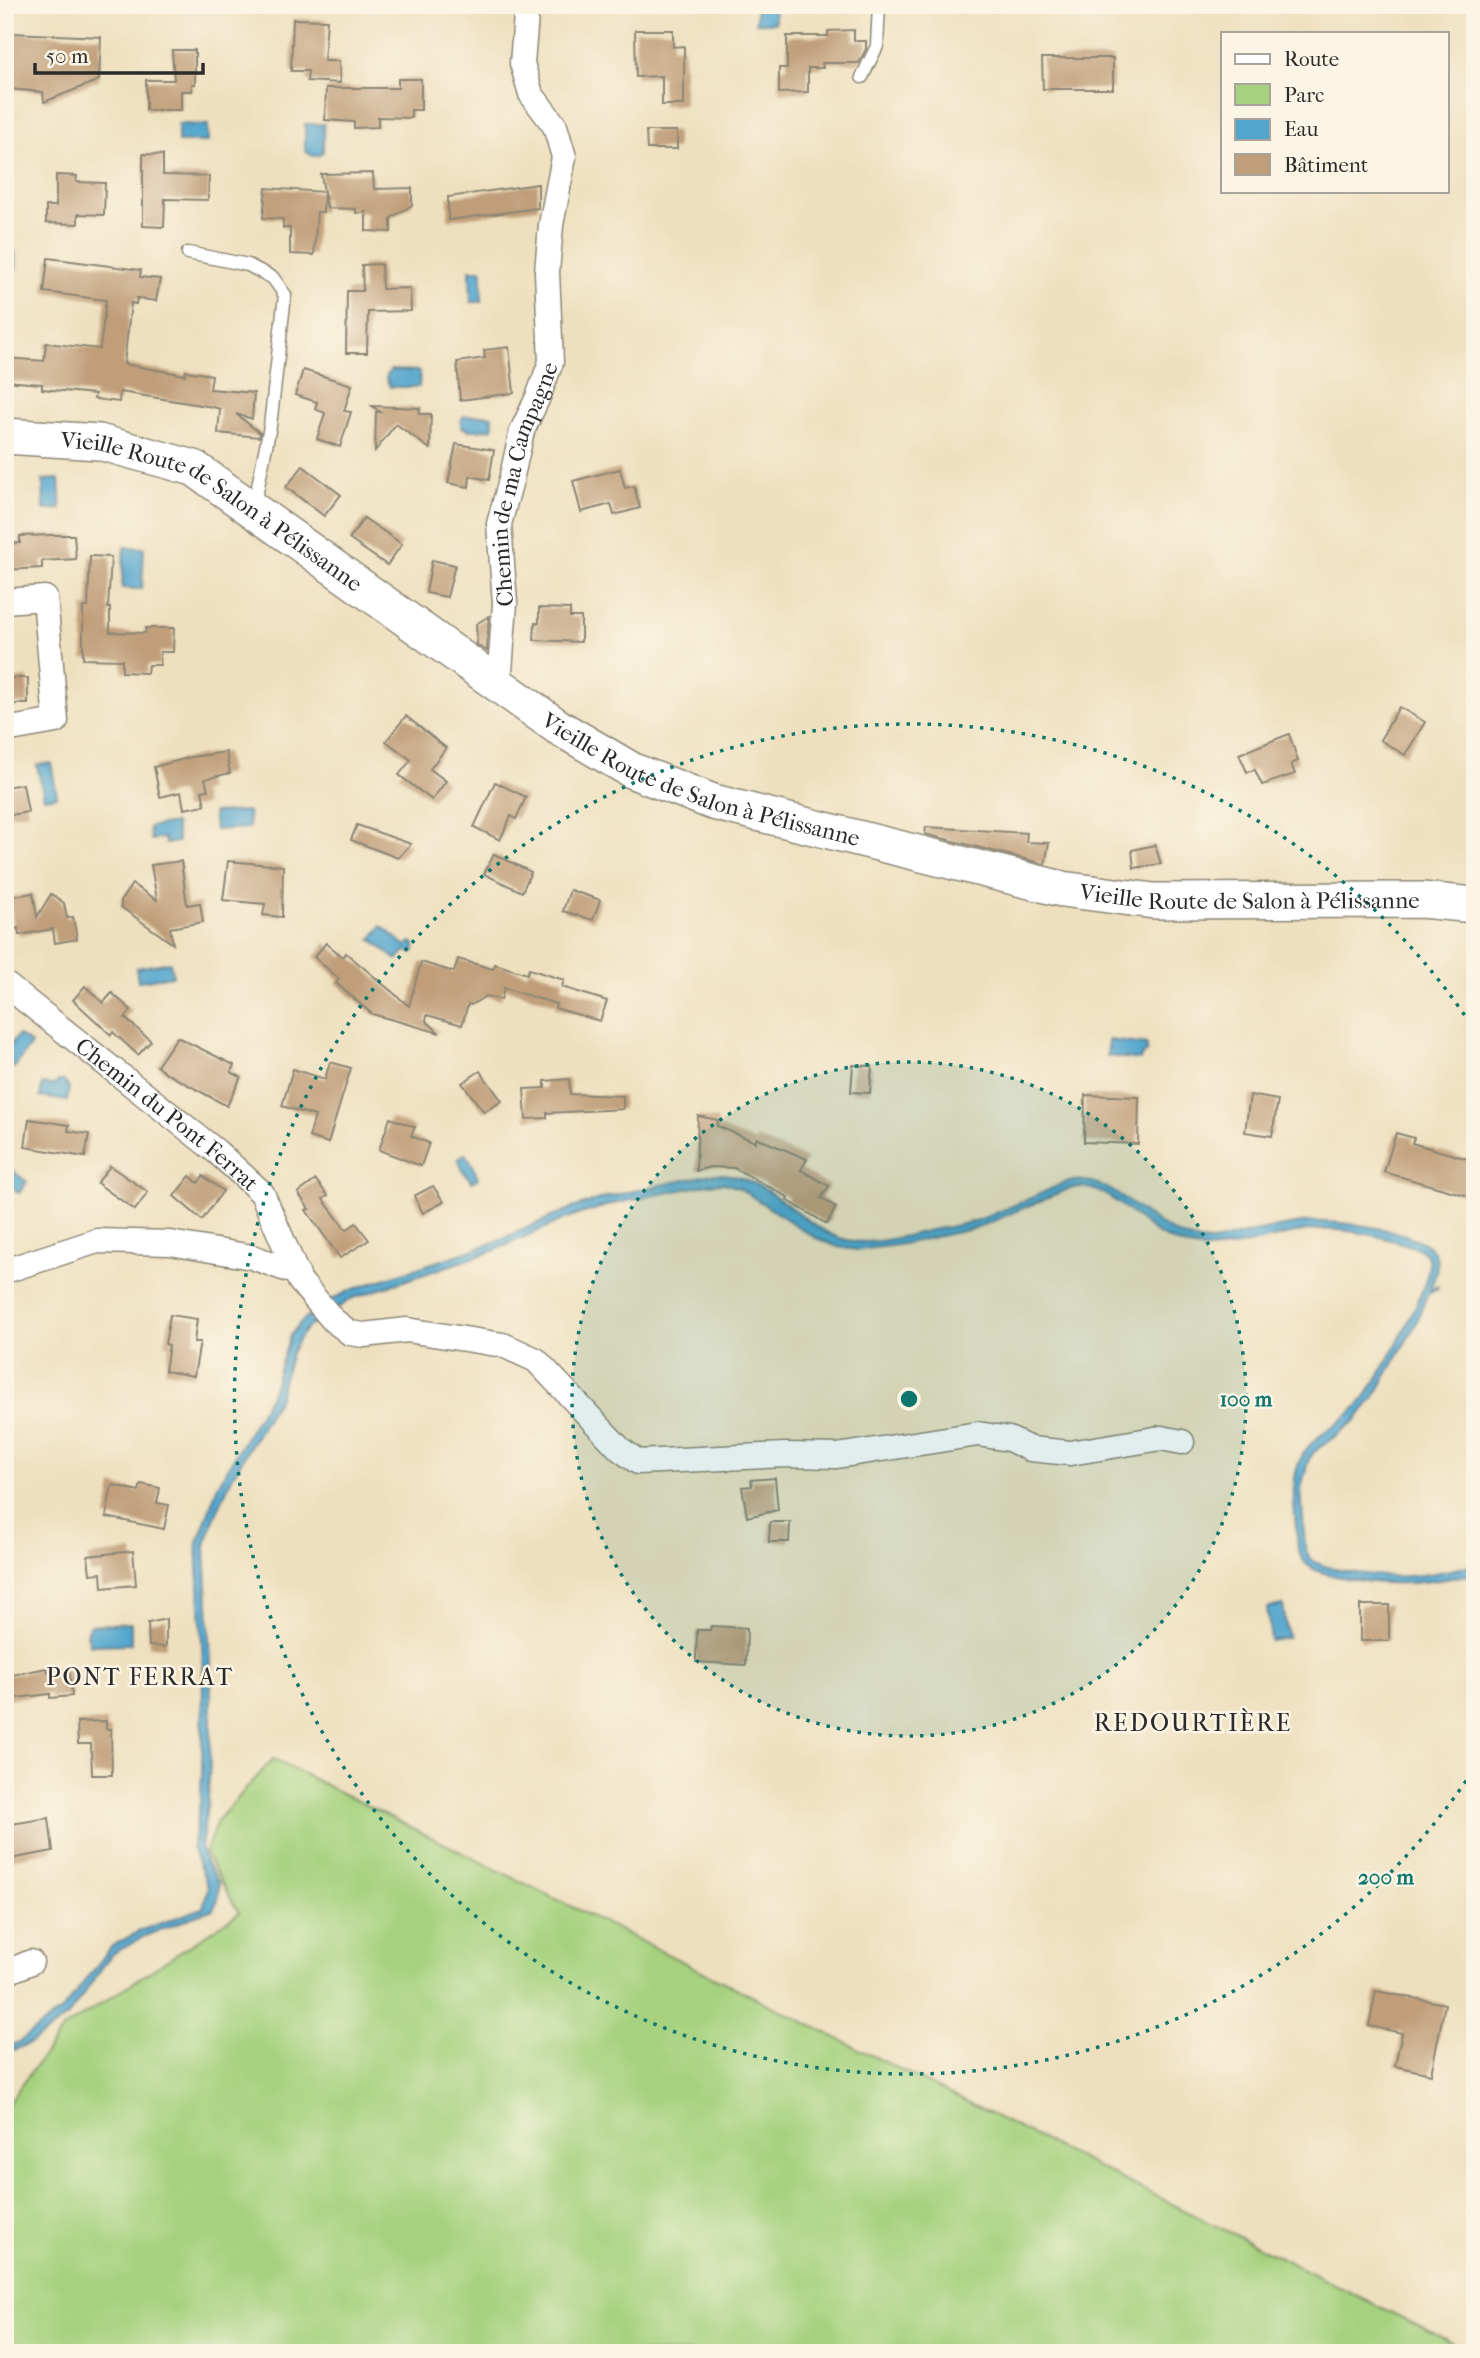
<svg xmlns="http://www.w3.org/2000/svg" width="1480" height="2358" font-family="'IM FELL French Canon',serif">
<style>
.green{fill:#a6d27f;stroke:#687e55;stroke-width:2}
.water{fill:#52a6ce;stroke:#3e687c;stroke-width:2}
.building{fill:#c09e79}
.lines{fill:none;stroke-linecap:round;stroke-linejoin:round}
.lane-casing{stroke:#8c8675;stroke-width:15}
.street-casing{stroke:#8c8675;stroke-width:27}
.secondary-casing{stroke:#8c8675;stroke-width:38}
.lane{stroke:#fff;stroke-width:12}
.street{stroke:#fff;stroke-width:24}
.secondary{stroke:#fff;stroke-width:35}
.ring{fill:none;stroke:#0f766e;stroke-width:3.5;stroke-dasharray:3.5 7}
.labels{text-anchor:middle;stroke-width:5;stroke-linejoin:round;paint-order:stroke}
.street-label{font-size:23px;fill:#2b2b2b;stroke:#fcf5e5}
.neighbourhood-label{font-size:24px;letter-spacing:2px;fill:#2b2b2b;stroke:#fcf5e5}
.centre{fill:#0f766e;stroke:#fcf5e5;stroke-width:3.5}
.ring-label{font-size:21px;text-anchor:middle;font-weight:bold;fill:#0f766e;stroke:#fcf5e5;stroke-width:5;stroke-linejoin:round;paint-order:stroke}
</style>
<rect width="100%" height="100%" fill="#fcf5e5"/>
<filter id="ink" filterUnits="userSpaceOnUse"><feTurbulence type="fractalNoise" baseFrequency=".0143" numOctaves="2"/><feDisplacementMap in="SourceGraphic" scale="14" xChannelSelector="R" yChannelSelector="G"/><feConvolveMatrix kernelMatrix="1 2 1 2 8 2 1 2 1" color-interpolation-filters="sRGB"/></filter>
<filter id="wash" filterUnits="userSpaceOnUse"><feTurbulence type="fractalNoise" baseFrequency=".00686" numOctaves="4" result="noise"/><feDisplacementMap in="SourceGraphic" scale="28" xChannelSelector="R" yChannelSelector="G"/><feGaussianBlur stdDeviation="1.57" result="paint"/><feColorMatrix in="noise" values="0 0 0 0 0 0 0 0 0 0 0 0 0 0 0 0 0 1.4 0 .05"/><feComposite in="paint" operator="in"/></filter>
<g filter="url(#wash)">
<rect width="100%" height="100%" fill="#eee0bf"/>
<polygon class="green" points="273,1759 1469,2351 1475,2345 1475,2353 5,2353 5,2107 64,2028 239,1913 205,1853 217,1821"/>
<g class="water">
<polygon points="756,5 774,5 775,23 756,23"/>
<polygon points="178,124 208,125 208,142 178,142"/>
<polygon points="305,124 324,124 323,152 318,156 313,156 305,151"/>
<path d="M5 242 12 245C16 254 18 264 15 273L11 275 5 271Z"/>
<polygon points="470,270 482,270 482,302 471,302"/>
<polygon points="390,370 420,371 419,387 390,387 386,378"/>
<polygon points="488,415 492,416 493,426 491,429 469,430 461,427 461,420 464,416"/>
<polygon points="59,479 61,509 44,510 43,480"/>
<polygon points="124,547 144,548 142,589 122,588"/>
<polygon points="51,763 57,796 44,798 37,765"/>
<polygon points="248,811 249,828 215,830 213,813"/>
<polygon points="175,823 178,842 165,844 164,838 151,840 149,827"/>
<polygon points="382,926 406,946 411,942 415,944 415,951 411,953 406,950 397,960 371,939"/>
<polygon points="170,962 173,976 138,981 136,968"/>
<polygon points="18,1035 31,1044 14,1068 5,1062 5,1053"/>
<polygon points="1109,1040 1147,1045 1147,1052 1141,1056 1140,1060 1107,1056"/>
<polygon points="58,1081 64,1081 69,1088 67,1101 40,1097 42,1084 55,1085"/>
<polygon points="465,1154 473,1165 478,1178 472,1182 463,1171 458,1158"/>
<polygon points="5,1165 27,1182 19,1193 5,1183"/>
<path d="M711 1174C760 1170 792 1216 832 1235 863 1250 900 1237 931 1230 947 1227 963 1225 978 1220 1008 1209 1037 1195 1066 1182 1117 1169 1153 1241 1209 1242 1218 1242 1227 1238 1236 1236 1260 1231 1284 1225 1309 1222 1335 1220 1423 1229 1435 1254 1440 1266 1434 1279 1430 1290L1438 1286 1437 1289 1427 1295 1416 1324 1373 1399 1355 1421 1314 1452 1308 1461 1301 1488 1305 1548C1307 1553 1309 1558 1314 1561 1330 1572 1390 1578 1410 1576 1432 1575 1453 1569 1475 1565V1574C1426 1583 1390 1588 1341 1577 1321 1573 1306 1571 1298 1551 1297 1521 1287 1484 1302 1456 1314 1434 1342 1424 1358 1406 1377 1384 1430 1290 1429 1261 1428 1255 1424 1252 1420 1249 1387 1238 1350 1227 1315 1230 1275 1233 1227 1257 1189 1247 1177 1243 1165 1239 1155 1232 1130 1215 1101 1179 1068 1189L977 1228 897 1245 857 1250 838 1247 814 1237 739 1188 724 1183 709 1184 613 1204 567 1218 496 1250 353 1298 306 1329 300 1337 291 1353 279 1397 232 1477 213 1522 205 1546 211 1661V1736L208 1799 201 1848 205 1861 219 1883 218 1900 213 1909 145 1936 111 1955 68 2016 31 2043 5 2053V2047L19 2042 62 2010 112 1946 142 1930 203 1908 208 1887 192 1848 200 1803 202 1773 203 1665 197 1545 218 1485 271 1394 290 1336 300 1323 328 1301 351 1290 490 1244 572 1208 607 1197Z"/>
<polygon points="1283,1605 1288,1638 1271,1641 1267,1608"/>
<polygon points="131,1623 131,1644 90,1645 87,1634 90,1625"/>
</g>
<g id="blocks">
<g class="building">
<polygon points="293,19 327,20 324,61 339,61 340,83 307,81 308,71 291,71"/>
<polygon points="635,30 673,30 673,47 684,46 684,105 662,105 662,76 636,77"/>
<polygon points="854,30 854,41 866,41 866,49 859,63 822,63 823,68 808,68 808,92 779,93 779,68 787,68 787,36 828,36 828,31"/>
<polygon points="12,33 101,37 99,80 44,102 43,92 8,89"/>
<polygon points="172,50 195,50 195,84 192,84 192,91 181,91 181,110 146,110 146,80 174,80"/>
<polygon points="1042,58 1113,58 1113,89 1043,89"/>
<polygon points="398,79 421,79 421,110 411,110 411,118 378,117 378,127 354,128 354,122 325,120 326,88 398,88"/>
<polygon points="646,131 677,131 677,149 647,149"/>
<polygon points="143,154 163,155 163,175 209,176 208,200 165,199 164,227 143,226"/>
<polygon points="373,173 374,189 412,188 412,205 391,218 391,232 366,231 366,212 356,213 356,209 327,208 324,193 323,212 317,212 314,255 290,254 290,228 283,228 283,219 263,218 266,188 324,192 321,174"/>
<polygon points="56,175 77,176 76,182 105,183 104,215 78,214 78,224 46,223 46,206 56,206"/>
<polygon points="538,184 538,208 448,220 448,197"/>
<polygon points="48,258 141,270 140,277 160,279 156,301 137,298 136,304 131,303 124,364 185,375 186,371 212,375 210,389 254,393 252,419 236,414 260,433 259,437 218,433 220,409 213,407 120,392 119,402 94,399 95,394 42,389 42,384 5,381 5,358 44,361 46,343 100,349 106,300 44,292"/>
<polygon points="381,264 382,289 410,288 411,311 368,312 367,353 346,353 347,291 363,291 362,265"/>
<polygon points="509,347 514,393 460,400 457,362 485,358 484,350"/>
<polygon points="303,370 352,385 344,411 351,412 340,447 317,439 325,413 315,409 317,402 295,395"/>
<polygon points="372,406 420,408 419,414 431,414 430,449 396,424 375,451 376,412 380,412"/>
<polygon points="456,444 494,450 489,480 470,476 469,487 448,483"/>
<polygon points="303,466 341,495 324,516 286,487"/>
<polygon points="620,469 625,488 634,486 640,508 614,515 611,504 581,512 573,481"/>
<polygon points="364,518 402,544 387,565 349,539"/>
<polygon points="53,535 74,535 76,559 42,561 42,568 5,570 5,544 20,543 20,536"/>
<polygon points="90,556 111,557 108,608 110,608 110,632 145,633 146,628 174,628 173,652 160,652 160,665 148,665 147,673 122,672 122,660 83,659 83,607 88,607"/>
<polygon points="432,560 455,565 447,597 426,593"/>
<polygon points="539,608 570,609 570,617 581,617 581,642 534,640 535,623 539,623"/>
<polygon points="489,616 487,651 477,645 476,624"/>
<rect x="5" y="678" width="23" height="26"/>
<polygon points="1399,707 1425,722 1405,755 1380,740"/>
<polygon points="406,716 446,748 430,769 446,781 432,800 399,775 411,760 386,741"/>
<polygon points="1289,734 1298,761 1291,764 1295,774 1262,785 1255,770 1247,772 1239,754"/>
<polygon points="226,752 230,773 205,779 208,790 202,791 205,805 184,809 181,792 160,797 154,767 191,757"/>
<polygon points="495,782 526,797 516,819 511,816 500,840 474,827"/>
<polygon points="23,784 28,812 5,816 5,787"/>
<polygon points="357,825 411,844 398,858 351,840"/>
<polygon points="926,827 1027,833 1026,842 1049,843 1045,864 925,834"/>
<polygon points="1155,845 1161,864 1134,868 1132,850"/>
<polygon points="494,854 531,872 522,892 484,874"/>
<polygon points="181,861 187,905 200,903 203,922 170,928 173,944 121,907 121,900 132,884 157,900 151,865"/>
<polygon points="228,861 283,866 282,917 263,915 265,904 223,900"/>
<polygon points="570,890 600,900 593,920 563,911"/>
<polygon points="33,893 37,917 51,894 64,903 67,918 73,917 77,939 55,943 53,929 19,935 18,928 14,929 9,897"/>
<polygon points="326,943 343,957 346,953 409,1006 421,962 454,972 458,959 493,969 495,964 527,974 529,969 564,980 562,987 607,1001 600,1021 555,1008 556,1004 504,988 501,1000 486,996 471,1005 468,1004 462,1025 427,1015 426,1021 440,1033 372,1014 336,983 339,979 314,957"/>
<polygon points="85,986 103,1003 112,993 131,1010 125,1018 151,1041 138,1055 113,1032 111,1035 73,1000"/>
<polygon points="177,1037 234,1065 231,1072 241,1077 227,1106 164,1072 157,1066"/>
<polygon points="330,1062 351,1068 328,1143 309,1137 315,1116 282,1106 293,1069 325,1079"/>
<polygon points="853,1065 872,1066 870,1093 851,1092"/>
<polygon points="480,1071 502,1101 484,1112 462,1083"/>
<polygon points="569,1079 570,1094 623,1096 623,1109 547,1113 547,1118 526,1119 524,1089 545,1088 545,1081"/>
<polygon points="1085,1095 1139,1097 1138,1144 1084,1142"/>
<polygon points="1250,1095 1278,1100 1272,1136 1245,1132"/>
<polygon points="698,1116 718,1120 717,1126 755,1142 757,1138 807,1159 801,1170 829,1186 821,1198 836,1207 827,1224 787,1200 788,1197 734,1168 710,1167 696,1171"/>
<polygon points="390,1118 415,1127 411,1136 429,1143 421,1166 379,1150"/>
<polygon points="29,1119 69,1125 68,1131 89,1134 85,1157 25,1147"/>
<polygon points="1396,1133 1414,1138 1412,1143 1475,1161 1475,1198 1384,1172"/>
<polygon points="110,1166 148,1192 135,1210 97,1183"/>
<polygon points="190,1176 198,1183 203,1176 223,1191 202,1220 174,1196"/>
<polygon points="316,1180 328,1196 323,1199 346,1230 356,1223 369,1240 340,1258 306,1210 309,1209 298,1193"/>
<polygon points="433,1186 444,1202 423,1213 414,1196"/>
<polygon points="170,1315 197,1319 194,1342 200,1342 194,1376 165,1371 169,1345 165,1344"/>
<polygon points="775,1478 778,1510 747,1517 742,1487 752,1486 751,1480"/>
<polygon points="141,1484 160,1488 157,1503 169,1505 164,1529 106,1517 112,1485 139,1491"/>
<polygon points="770,1522 790,1522 789,1542 769,1542"/>
<polygon points="133,1551 136,1585 102,1588 101,1573 90,1574 88,1556"/>
<rect x="1360" y="1605" width="29" height="36"/>
<polygon points="166,1619 166,1647 149,1646 148,1623"/>
<polygon points="711,1626 747,1628 746,1665 696,1662 697,1630 710,1630"/>
<polygon points="47,1668 48,1672 69,1669 72,1696 50,1698 50,1694 9,1699 7,1676"/>
<polygon points="106,1721 106,1729 111,1729 112,1775 92,1775 91,1744 78,1744 77,1722"/>
<polygon points="49,1818 53,1851 5,1860 5,1825"/>
<polygon points="1376,1991 1445,2004 1431,2074 1395,2066 1402,2033 1369,2026"/>
</g>
</g>
</g>
<g filter="url(#ink)">
<use href="#blocks" fill-opacity="0" stroke="#8c8675" stroke-width="2"/>
<g class="lines">
<g class="lane-casing">
<g id="lane">
<polyline points="862,77 877,46 879,5"/>
<polyline points="188,253 248,265 273,278 285,295 270,426 254,506"/>
</g>
</g>
<g class="street-casing">
<g id="street">
<polyline points="5,601 45,598 56,721 5,730"/>
<path id="s1" d="M499 685 505 603 499 524 511 480 522 431 538 397 551 362 547 272 551 225 564 157 555 126 531 94 522 63 527 5"/>
<path id="s2" d="M5 984 217 1152 262 1193 300 1281 333 1320 350 1333 364 1335 407 1330 503 1345 536 1360 620 1449 638 1462 785 1455 837 1456 978 1434 1009 1439 1030 1449 1070 1453 1161 1438 1182 1442"/>
<polyline points="5,1271 97,1241 170,1243 252,1257 297,1273"/>
<polyline points="5,1973 31,1962"/>
</g>
</g>
<g class="secondary-casing">
<g id="secondary">
<path id="s3" d="M5 436 99 442 194 468 558 727 633 771 713 802 1062 889 1154 901 1421 900 1475 905"/>
</g>
</g>
<use href="#lane" class="lane"/>
<use href="#street" class="street"/>
<use href="#secondary" class="secondary"/>
</g>
</g>
<circle cx="909" cy="1399" r="337" fill="#0f766e" fill-opacity=".12"/>
<g class="ring">
<circle cx="909" cy="1399" r="337"/>
<path d="M1472 1772A675 675 0 1 1 1472 1026"/>
</g>
<g class="labels">
<g class="street-label">
<text dy="8" stroke="none"><textPath href="#s1" startOffset="205">Chemin de ma Campagne</textPath></text>
<text dy="8" stroke="none"><textPath href="#s3" startOffset="226">Vieille Route de Salon à Pélissanne</textPath></text>
<text dy="8" stroke="none"><textPath href="#s3" startOffset="793">Vieille Route de Salon à Pélissanne</textPath></text>
<text dy="8" stroke="none"><textPath href="#s3" startOffset="1360">Vieille Route de Salon à Pélissanne</textPath></text>
<text dy="8" stroke="none"><textPath href="#s2" startOffset="208">Chemin du Pont Ferrat</textPath></text>
</g>
<g class="neighbourhood-label">
<text x="140" y="1685">PONT FERRAT</text>
<text x="1193" y="1731">REDOURTIÈRE</text>
</g>
</g>
<circle cx="909" cy="1399" r="10" class="centre"/>
<g class="ring-label">
<text x="1246" y="1406">100 m</text>
<text x="1386" y="1884">200 m</text>
</g>
<rect width="1480" height="2358" fill="none" stroke="#fcf5e5" stroke-width="28"/>
<rect x="1221" y="32" width="228" height="161" fill="#fcf5e5" stroke="#a8a49b" stroke-width="2"/>
<rect x="1235" y="54" width="35" height="10" fill="#ffffff" stroke="#a8a49b" stroke-width="2"/>
<text x="1284" y="66" font-size="21" fill="#2b2b2b">Route</text>
<rect x="1235" y="84" width="35" height="21" fill="#a6d27f" stroke="#a8a49b" stroke-width="2"/>
<text x="1284" y="102" font-size="21" fill="#2b2b2b">Parc</text>
<rect x="1235" y="119" width="35" height="21" fill="#52a6ce" stroke="#a8a49b" stroke-width="2"/>
<text x="1284" y="136" font-size="21" fill="#2b2b2b">Eau</text>
<rect x="1235" y="154" width="35" height="21" fill="#c09e79" stroke="#a8a49b" stroke-width="2"/>
<text x="1284" y="172" font-size="21" fill="#2b2b2b">Bâtiment</text>
<path d="M35 63v10h168v-10" fill="none" stroke="#2b2b2b" stroke-width="3.5"/>
<text x="46" y="63" font-size="21" fill="#2b2b2b" stroke="#fcf5e5" stroke-width="5" paint-order="stroke">50 m</text>
</svg>
